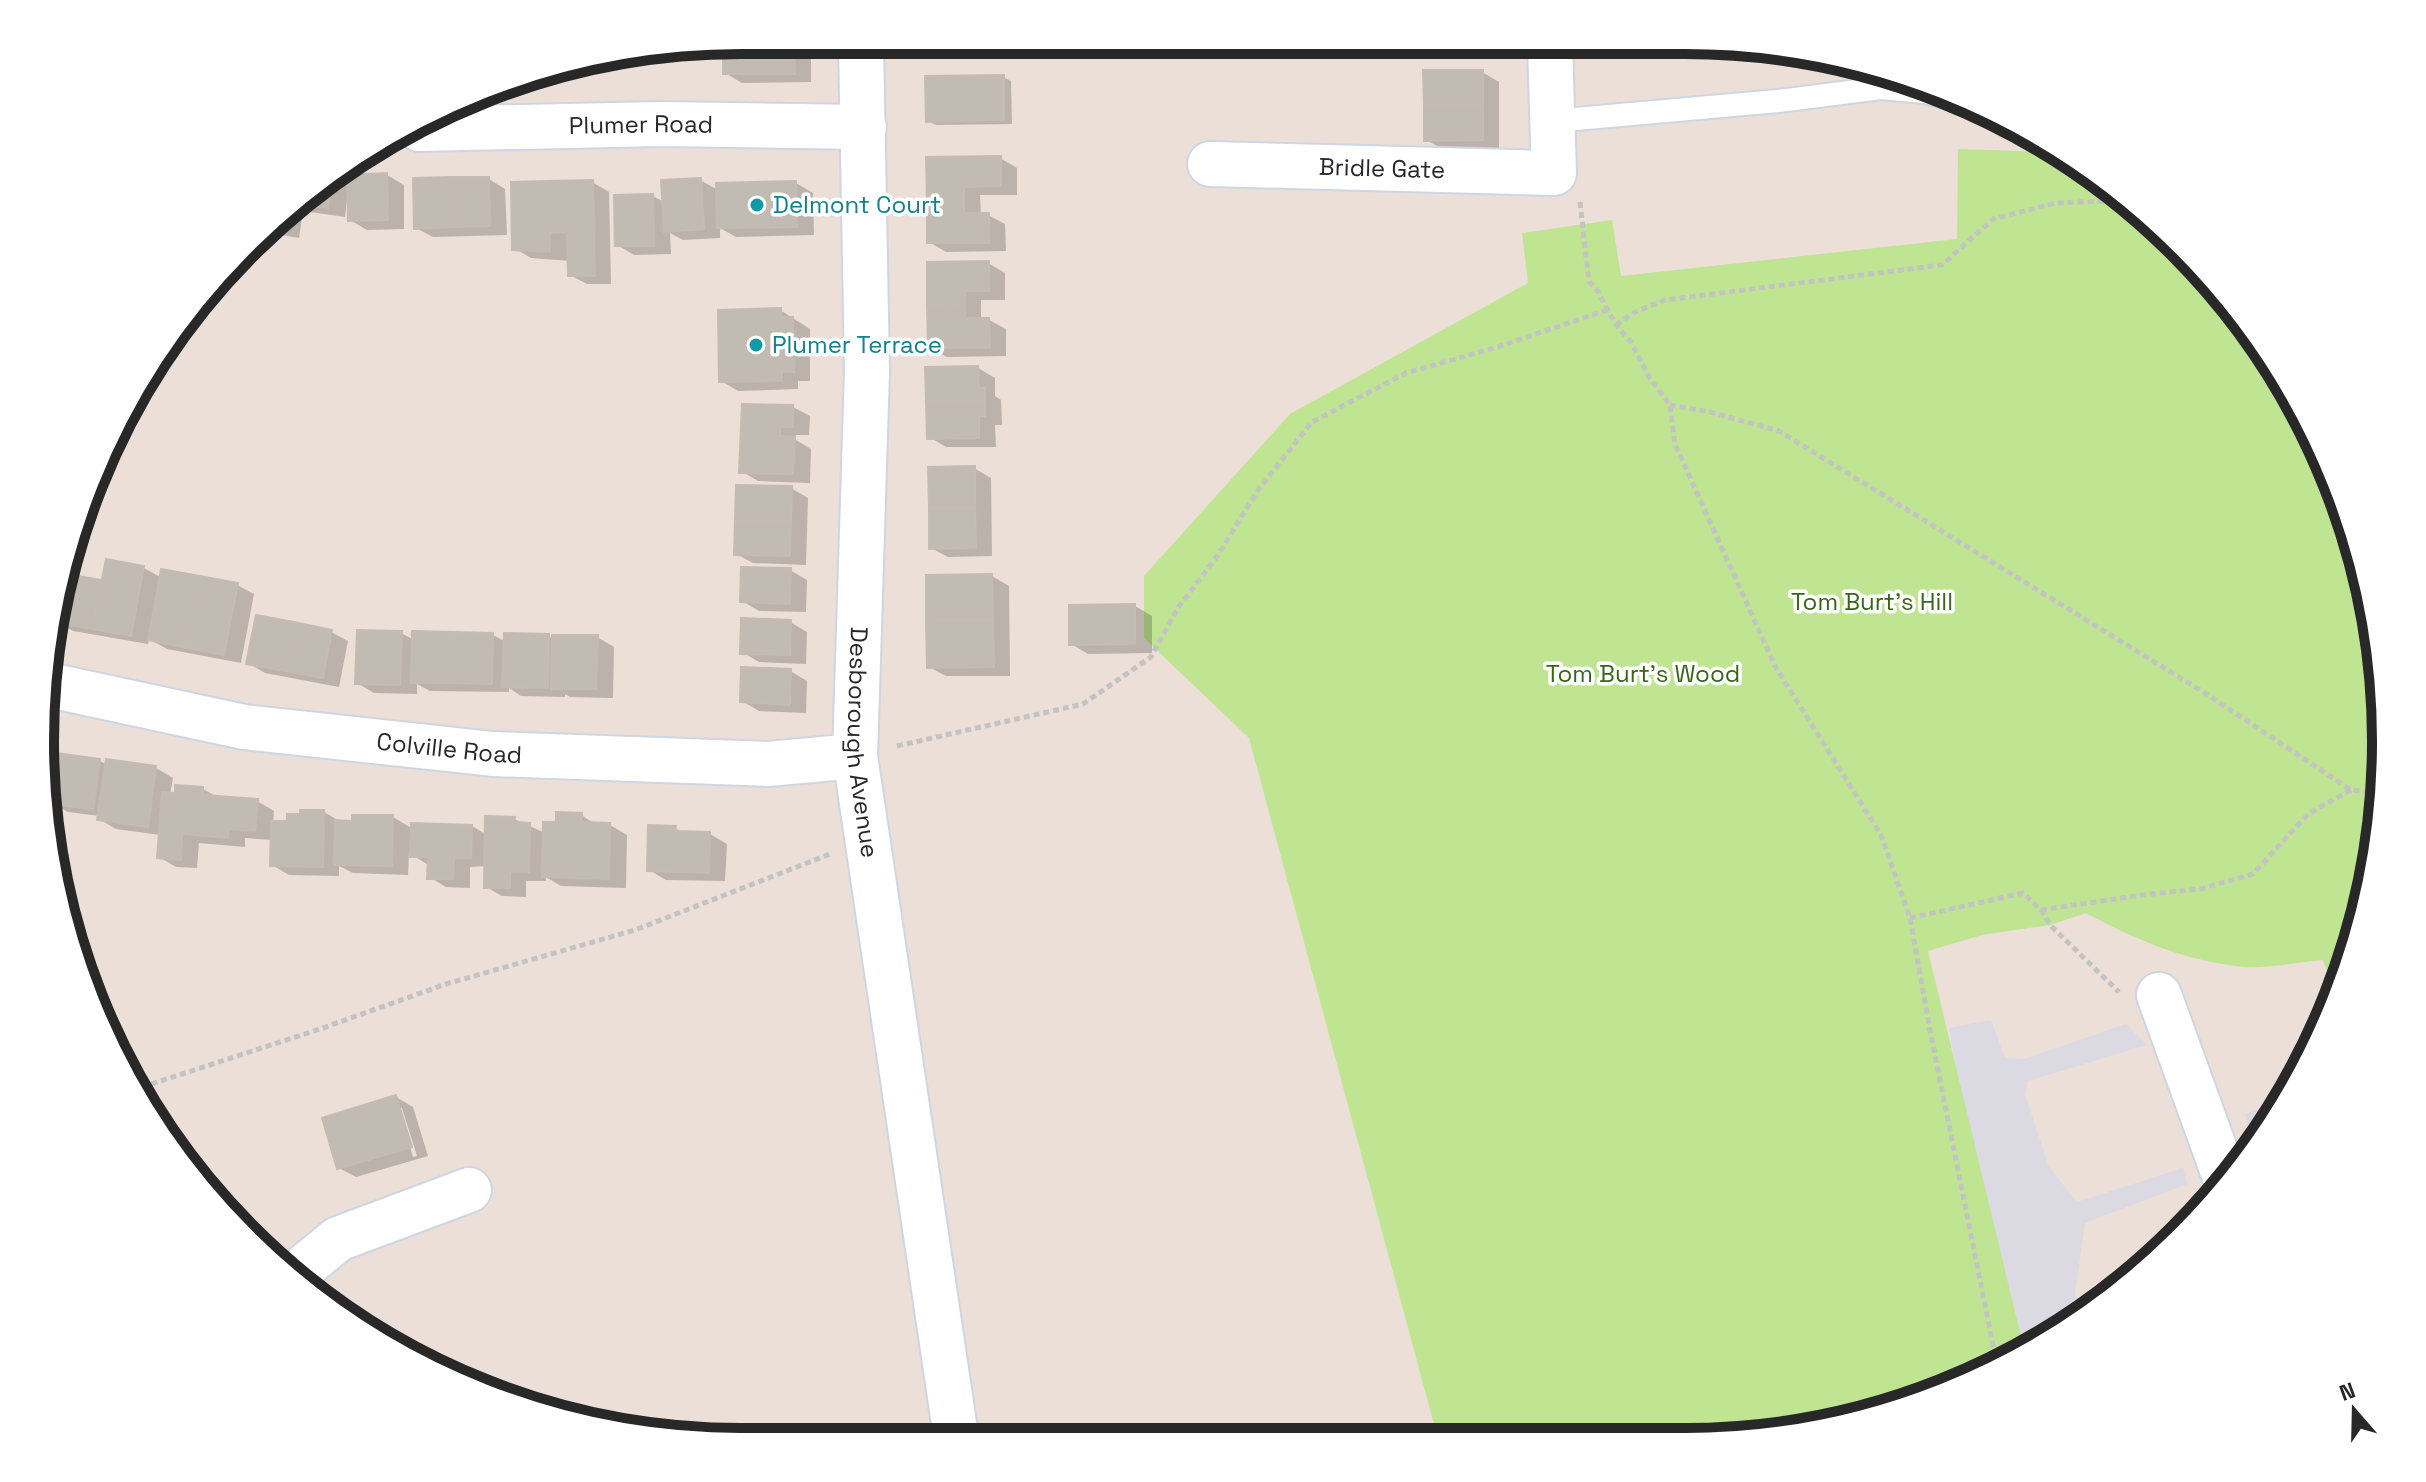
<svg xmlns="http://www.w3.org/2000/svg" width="2426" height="1482" font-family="'Space Grotesk',sans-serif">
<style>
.industrial{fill:#dbdae3}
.green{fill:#bfe592}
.shadow{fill:#0003;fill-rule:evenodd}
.building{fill:#c2bbb4;stroke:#c6bbb2;stroke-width:2}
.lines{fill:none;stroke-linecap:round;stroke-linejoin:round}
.service-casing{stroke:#ced6e2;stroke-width:26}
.minor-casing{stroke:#ced6e2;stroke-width:48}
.tertiary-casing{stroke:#ced6e2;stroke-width:48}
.path{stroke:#c3c3c3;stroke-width:5;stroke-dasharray:6 4;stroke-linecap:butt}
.service{stroke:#fff;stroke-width:22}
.minor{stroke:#fff;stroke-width:44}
.tertiary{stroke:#fff;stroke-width:44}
.culture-dot{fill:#0f9aa8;stroke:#fff;stroke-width:3}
.labels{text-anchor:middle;stroke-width:7;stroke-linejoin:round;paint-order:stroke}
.street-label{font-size:24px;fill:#282828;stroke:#fff}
.culture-label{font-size:24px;fill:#0d838f;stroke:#fff;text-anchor:start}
.park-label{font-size:24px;fill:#376716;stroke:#fff}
.rim{fill:none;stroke:#282828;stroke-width:10}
</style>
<rect width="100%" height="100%" fill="#ebdfd8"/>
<g class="industrial">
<polygon points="1991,1020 2005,1058 2024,1059 2126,1024 2147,1045 2028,1081 2025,1094 2049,1167 2077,1202 2183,1168 2187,1184 2085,1223 2075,1294 2083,1314 2035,1348 2009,1360 1949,1028"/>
<polygon points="2283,1100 2265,1129 2251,1134 2245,1114"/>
</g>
<path class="green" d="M1958 149 2054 152 2111 185 2212 278 2292 390 2349 515 2380 649 2385 786 2362 922 2335 995 2323 960C2299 962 2267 969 2243 967 2186 961 2136 940 2086 913L2050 925 1982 935 1928 951 2025 1353 1910 1405 1731 1440 1438 1439 1249 738 1144 638V576L1290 414 1528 283 1522 233 1612 220 1621 276 1957 239Z"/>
<g class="shadow">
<polygon points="922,41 1006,42 1006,55 930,56 922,52"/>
<polygon points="794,43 811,53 811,82 742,83 725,73"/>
<polygon points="1482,72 1499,82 1499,149 1443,149 1426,140"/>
<polygon points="1003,77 1011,81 1012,124 936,125 928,121"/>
<polygon points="1000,158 1017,168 1017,195 980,195 981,215 988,215 1005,224 1006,251 946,252 929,242 928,159"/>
<polygon points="339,171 339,180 350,186 387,175 404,185 404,229 367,230 350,220 350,199 347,199 345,217 303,211 299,238 269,233 315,185"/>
<polygon points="489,179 505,189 507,235 433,237 416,228"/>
<polygon points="700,180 718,190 796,183 813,193 814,235 736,237 720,228 720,238 683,240 670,233 671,254 634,255 617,245 653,196 664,202"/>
<polygon points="592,182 609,192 611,284 587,284 570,275 570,261 531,258 514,248"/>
<polygon points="988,263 1005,273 1005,300 981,300 981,320 989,320 1006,329 1006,356 947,357 930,347 929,264"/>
<polygon points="780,310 810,329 810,381 798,381 798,389 738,391 721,381"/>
<polygon points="978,368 995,378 995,396 1001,400 1002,425 995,425 996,447 946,447 929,437"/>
<polygon points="793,407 810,416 809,435 796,435 796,440 811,449 810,483 758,481 741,471"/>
<polygon points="974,468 991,478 992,556 948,557 931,548"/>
<polygon points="791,488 808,498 806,565 753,563 736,554"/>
<polygon points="144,568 162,578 237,585 254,594 241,663 167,649 149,639 148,644 73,631 59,623 67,576 103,583"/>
<polygon points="790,570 807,580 806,612 759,611 742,601"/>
<polygon points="992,576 1009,586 1010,676 946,676 929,667"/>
<polygon points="1135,606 1152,616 1152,653 1088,654 1071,644"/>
<polygon points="790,622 807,632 806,664 759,662 742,652"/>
<polygon points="331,632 348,641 339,687 265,673 248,663"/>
<polygon points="401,633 414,640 493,635 506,642 549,636 554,640 597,637 614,647 613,698 570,697 565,694 565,697 521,696 509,688 509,692 430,691 417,684 417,694 374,693 357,683"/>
<polygon points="790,671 807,681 806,713 759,711 742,701"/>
<polygon points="42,752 57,760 57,755 100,761 107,765 108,762 156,768 173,778 170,795 203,789 219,798 257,801 274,811 273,823 289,823 324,812 341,822 393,817 413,829 472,826 487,835 514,819 545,833 558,824 581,815 597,825 610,825 627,835 626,888 561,886 546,877 546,881 526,881 526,897 502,896 486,887 486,866 470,867 470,888 446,887 429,877 430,866 409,853 408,875 353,873 339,866 339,876 289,875 272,865 272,840 245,838 245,847 199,843 197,868 176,867 159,857 161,835 116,829 99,819 100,816 68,812 50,802"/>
<polygon points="675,828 684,833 710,834 727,844 725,881 666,880 649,870"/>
<path d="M396 1097 413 1107 428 1156 356 1177 339 1168ZM398 1108H402L417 1156 413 1157Z"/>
</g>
<g class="building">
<polygon points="794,41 795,74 723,74 723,43"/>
<polygon points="920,41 999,41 999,52 920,53"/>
<polygon points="1423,70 1483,70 1483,105 1424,105"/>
<polygon points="1004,75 1004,120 926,122 925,76"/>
<polygon points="1424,105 1483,105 1483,140 1424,141"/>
<polygon points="1001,156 1001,186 964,187 964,200 927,200 926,157"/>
<polygon points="387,173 388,220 348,221 347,175"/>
<polygon points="333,175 328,208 297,204 315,185"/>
<polygon points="451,177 489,177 490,226 452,227"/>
<polygon points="451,177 452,227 414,229 413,178"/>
<polygon points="701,178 704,229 664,232 661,180"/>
<polygon points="593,180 595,276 568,276 567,232 549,233 548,181"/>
<polygon points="548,181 550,252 512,250 511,182"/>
<polygon points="796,181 797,227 717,228 716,183"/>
<polygon points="653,194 654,246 615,246 614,195"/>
<polygon points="927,200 964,200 964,213 989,213 989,243 927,243"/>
<polygon points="989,261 989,291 965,291 965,304 927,305 927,262"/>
<polygon points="965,304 965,318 989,318 990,348 928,348 927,305"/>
<polygon points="781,308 781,317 793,317 794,372 782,372 782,381 719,382 718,310"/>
<polygon points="978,366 979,388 985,388 985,402 926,402 925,367"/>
<polygon points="926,402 985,402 985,416 979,416 979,438 927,439"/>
<polygon points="742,404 793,405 793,427 780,427 780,436 795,437 793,474 739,473"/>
<polygon points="975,466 975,508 929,508 928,467"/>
<polygon points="736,485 792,486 791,522 735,520"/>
<polygon points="929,508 975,508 976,548 929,549"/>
<polygon points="735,520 791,522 790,556 734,555"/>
<polygon points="106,559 144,566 131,636 92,629"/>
<polygon points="741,567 791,568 790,604 740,602"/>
<polygon points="161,569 200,576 186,648 148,640"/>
<polygon points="67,574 101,580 92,629 59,623"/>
<polygon points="992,574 993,620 926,621 926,575"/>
<polygon points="200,576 238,583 224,655 186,648"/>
<polygon points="1135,604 1135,644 1069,645 1069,605"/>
<polygon points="256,615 294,622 285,671 246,664"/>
<polygon points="741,618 791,620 790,655 740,654"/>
<polygon points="993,620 994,667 927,668 926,621"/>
<polygon points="294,622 332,630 323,678 285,671"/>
<polygon points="357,630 402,631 400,685 355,684"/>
<polygon points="412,631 453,632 451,683 411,683"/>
<polygon points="453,632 493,633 492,684 451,683"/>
<polygon points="504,633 549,634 548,688 502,687"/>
<polygon points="552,635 598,635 596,689 551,689"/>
<polygon points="741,667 791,669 790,705 740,702"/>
<polygon points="56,753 100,759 93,809 50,804"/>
<polygon points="106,759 156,766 148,827 97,820"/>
<polygon points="175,785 203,787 203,795 258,799 255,831 229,829 228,838 182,834 181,860 157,858 162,792 175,793"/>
<polygon points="300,810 324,810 323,867 270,866 271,821 287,821 287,814 300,814"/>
<polygon points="556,812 582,813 582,822 610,823 609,879 542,877 543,822 556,822"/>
<polygon points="352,815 393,815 392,866 334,865 335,820 352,821"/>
<polygon points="485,816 515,817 514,822 530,823 529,872 510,872 510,888 484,888"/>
<polygon points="411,823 472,825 471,858 454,858 453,879 427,879 428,857 410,857"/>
<polygon points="648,825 676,826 675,831 710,832 709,873 647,871"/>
<polygon points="396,1095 412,1147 337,1169 322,1118"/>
</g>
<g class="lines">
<g class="service-casing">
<polyline id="service" points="1553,121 1778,101 1881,88 1925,92 1968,102"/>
</g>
<g class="minor-casing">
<g id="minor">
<path id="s1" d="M419 129 661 124 864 127"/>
<path id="s2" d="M1210 164 1554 173 1550 45"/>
<path id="s3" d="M49 685 244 727 493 754 768 764 855 756"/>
<polyline points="2159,995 2227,1183"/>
<polyline points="293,1276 338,1239 469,1190"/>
</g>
</g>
<g class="tertiary-casing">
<g id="tertiary">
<path id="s4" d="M861 41 867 371 855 756 956 1437"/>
</g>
</g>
<g class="path">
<polyline points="1580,202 1589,282 1596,288 1616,325 1631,342 1649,377 1670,405 1675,444 1775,666 1881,835 1910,918 1930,1030 1997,1365"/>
<polyline points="1616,325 1635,312 1665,300 1942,265 1993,219 2055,203 2128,200"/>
<polyline points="1670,405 1710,412 1779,431 2205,693 2351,790 2383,793"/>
<polyline points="897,746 1083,704 1151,657 1177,609 1216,558 1258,490 1312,422 1406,373 1494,348 1607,310"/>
<polyline points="2041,910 2142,895 2200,889 2253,874 2308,814 2351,790"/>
<polyline points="1910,918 2023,893 2041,910 2050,925 2119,992"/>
<polyline points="142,1087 320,1029 446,984 635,930 830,854"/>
</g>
<use href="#service" class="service"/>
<use href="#minor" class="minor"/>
<use href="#tertiary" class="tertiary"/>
</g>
<g class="culture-dot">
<circle cx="757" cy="205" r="8"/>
<circle cx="756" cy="345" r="8"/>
</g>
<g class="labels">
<g class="street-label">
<text dy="8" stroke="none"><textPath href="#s1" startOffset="222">Plumer Road</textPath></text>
<text dy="8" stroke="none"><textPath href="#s2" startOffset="172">Bridle Gate</textPath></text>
<text dy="8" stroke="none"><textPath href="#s4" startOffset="702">Desborough Avenue</textPath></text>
<text dy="8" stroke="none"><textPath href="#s3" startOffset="406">Colville Road</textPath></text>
</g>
<g class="culture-label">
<text x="773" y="213">Delmont Court</text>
<text x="772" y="353">Plumer Terrace</text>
</g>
<g class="park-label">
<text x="1872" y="610">Tom Burt's Hill</text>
<text x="1643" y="682">Tom Burt's Wood</text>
</g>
</g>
<path d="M0 0H2426V1482H0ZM741 54H1685A687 687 0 0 1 2372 741V741A687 687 0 0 1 1685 1428H741A687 687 0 0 1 54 741V741A687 687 0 0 1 741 54Z" fill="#fff" fill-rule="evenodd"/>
<path class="rim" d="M741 54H1685A687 687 0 0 1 2372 741V741A687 687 0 0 1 1685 1428H741A687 687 0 0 1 54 741V741A687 687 0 0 1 741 54Z"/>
<g transform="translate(2354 1410) rotate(340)" stroke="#ffffff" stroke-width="6" paint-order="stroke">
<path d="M0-6L14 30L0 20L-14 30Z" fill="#282828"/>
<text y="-12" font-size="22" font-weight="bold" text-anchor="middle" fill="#282828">N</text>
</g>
</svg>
